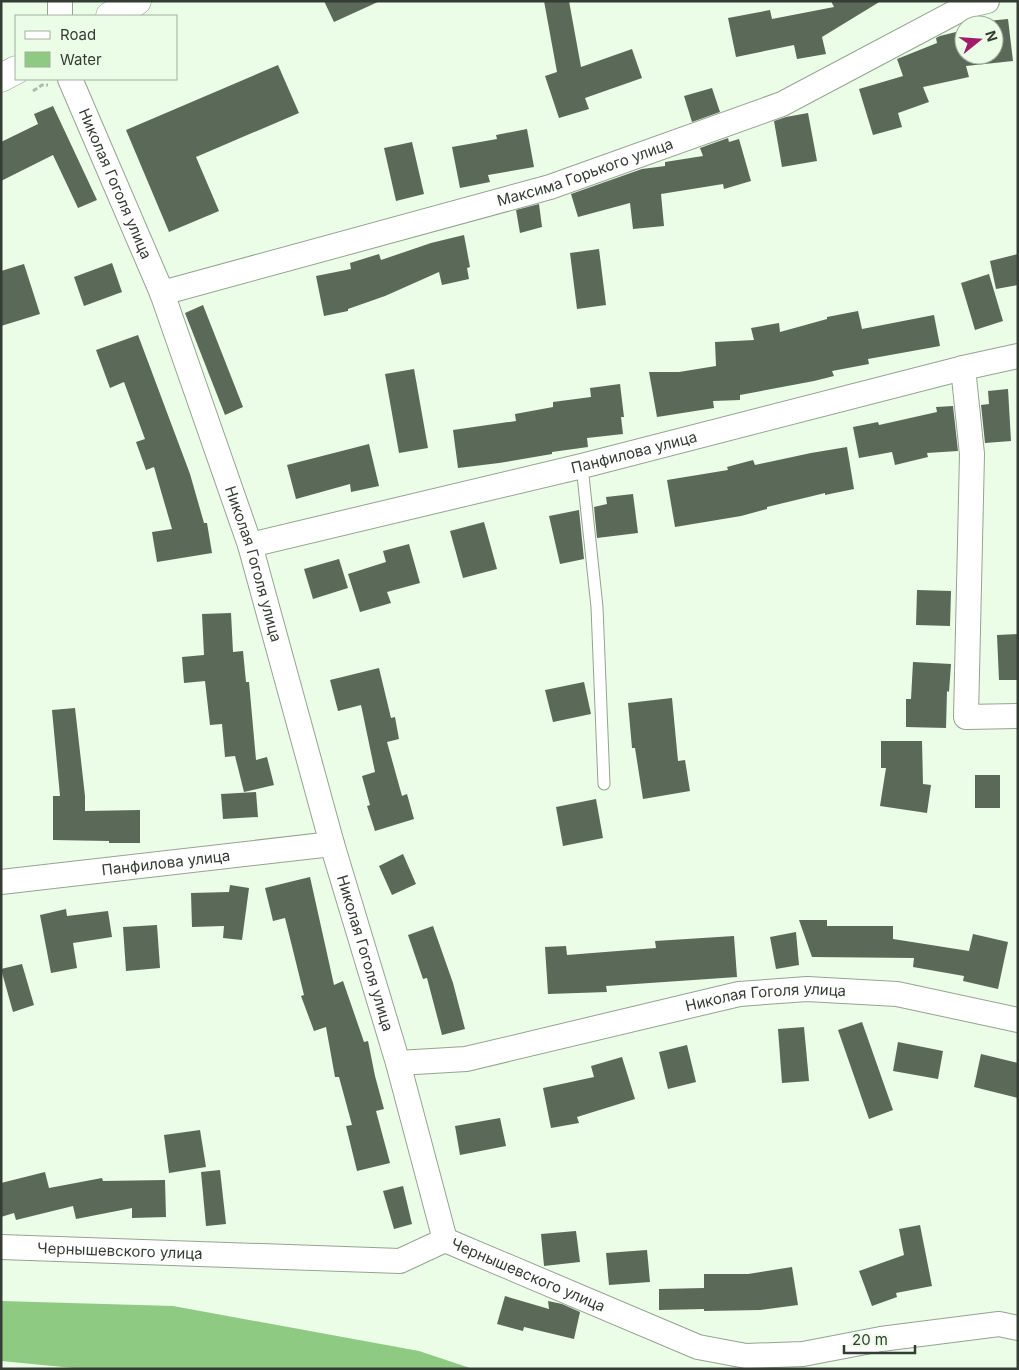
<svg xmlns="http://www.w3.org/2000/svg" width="1019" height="1370" font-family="Inter,sans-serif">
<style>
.water{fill:#8eca82}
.building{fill:#5b6958}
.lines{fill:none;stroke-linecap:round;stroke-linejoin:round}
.lane-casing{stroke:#94a491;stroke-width:13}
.street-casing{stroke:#94a491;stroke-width:26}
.primary-casing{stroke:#94a491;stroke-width:29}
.path{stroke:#afbcac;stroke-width:3;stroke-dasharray:5 2.5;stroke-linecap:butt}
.lane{stroke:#fff;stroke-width:11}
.street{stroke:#fff;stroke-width:24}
.primary{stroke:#fff;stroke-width:28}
.labels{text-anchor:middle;stroke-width:5;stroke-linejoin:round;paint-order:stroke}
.street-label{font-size:15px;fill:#353c34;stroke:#ebfce7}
</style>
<rect width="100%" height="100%" fill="#ebfce7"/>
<polygon class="water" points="1,1301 173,1306 419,1351 473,1369 84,1369 1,1361"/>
<g class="building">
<polygon points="324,1 380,1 334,22"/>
<polygon points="544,1 569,1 581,67 632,49 642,78 585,98 589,109 559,118 545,76 557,72"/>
<polygon points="831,1 881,1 822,37 826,54 797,59 794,45 736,57 728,18 770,10 772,19 834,7"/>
<polygon points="1008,19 1013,61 966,66 969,77 923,87 929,102 898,113 902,127 873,135 859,89 903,76 897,59 937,43 936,38 940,36 964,30 964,55 994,55 994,25 987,25 987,21"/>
<polygon points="278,65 299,113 196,157 219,211 169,232 126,130"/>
<polygon points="712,88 720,112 692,122 684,96"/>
<polygon points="53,106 97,200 78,208 53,155 1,181 1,142 38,124 34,114"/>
<polygon points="808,113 817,161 782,167 774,121 786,117"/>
<polygon points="527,129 534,167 488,175 490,182 460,188 452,147 497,139 496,135"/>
<polygon points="728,138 729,142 739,139 751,181 724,189 723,184 661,194 664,226 633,229 630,203 578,217 571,194 642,169 665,166 665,162 703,156 700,148"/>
<polygon points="412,142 424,194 396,201 384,148"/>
<polygon points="539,204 542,227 520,233 516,210"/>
<polygon points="464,235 470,267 467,268 469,279 442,285 439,272 385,296 348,309 348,311 324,316 316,276 351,269 350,263 379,254 381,260 431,243"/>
<polygon points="599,249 606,305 577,309 570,253"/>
<polygon points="1018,254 1018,285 996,289 990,261"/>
<polygon points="112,263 122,292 84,306 74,277"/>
<polygon points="24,264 40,314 1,326 1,271"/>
<polygon points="989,274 1003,321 975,330 961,283"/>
<polygon points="203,305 243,407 225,415 185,313"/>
<polygon points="858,311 862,329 934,315 940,346 868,359 869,364 832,371 834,376 814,381 740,395 740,400 713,401 714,408 657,417 649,372 679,372 716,366 715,342 754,340 751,328 779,323 780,332 827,319 827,317"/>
<polygon points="138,335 190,474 204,523 207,523 212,553 157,562 152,532 172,529 154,467 146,470 136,442 145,439 124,382 110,388 96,350"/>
<polygon points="414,369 428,448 399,453 385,374"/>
<polygon points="620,384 624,417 621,417 623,434 587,438 588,447 552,452 552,454 499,463 458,468 453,430 516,421 515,414 553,407 553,402 591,397 590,388"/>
<polygon points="1008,389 1011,441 985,443 981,405 989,404 988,391"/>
<polygon points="953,406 958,451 927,453 928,457 895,465 892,452 859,458 853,427 878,422 879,425 937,412 936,407"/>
<polygon points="369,444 379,486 351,492 350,484 296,499 287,465"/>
<polygon points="847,447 854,489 825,495 825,493 767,507 767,509 741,516 675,527 667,480 728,470 727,467 753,460 755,465 811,453"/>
<polygon points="633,494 638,533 597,538 594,507 607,504 606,497"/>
<polygon points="579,510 584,559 560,564 549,516"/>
<polygon points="484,522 497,569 463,578 450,531"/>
<polygon points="409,544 420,583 387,592 391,603 360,612 348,574 386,562 383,551"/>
<polygon points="339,559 348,588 313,599 304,569"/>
<polygon points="917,590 951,591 950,626 916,625"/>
<polygon points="231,613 233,652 243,651 246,682 249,682 256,760 267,757 274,785 244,792 235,756 225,757 222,724 210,725 205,681 184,683 182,657 204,655 202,614"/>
<polygon points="1018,634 1018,680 999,680 997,635"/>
<polygon points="913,662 951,664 949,692 947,691 946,728 906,727 906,699 911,699"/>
<polygon points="379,668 391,718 395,717 399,739 387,742 402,796 407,794 414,819 375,831 367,806 370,805 362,776 375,772 361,705 338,711 330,680"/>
<polygon points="584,682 591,714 553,722 545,690"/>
<polygon points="672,698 678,761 685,760 690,791 643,799 635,748 632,748 628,703"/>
<polygon points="75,708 85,796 85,811 140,810 140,843 109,843 109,841 53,840 53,796 60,796 52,710"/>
<polygon points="881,741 922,741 923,784 931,785 927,813 880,806 886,768 881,768"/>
<rect x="975" y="775" width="25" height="33"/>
<polygon points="256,792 258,817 223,819 221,794"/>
<polygon points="596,799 603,838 563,846 556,807"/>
<polygon points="403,854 416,884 392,895 379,866"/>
<polygon points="310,877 334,985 343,981 364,1042 368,1041 375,1076 384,1109 376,1111 390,1163 357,1171 346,1126 352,1125 339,1077 335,1077 326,1027 314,1031 301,996 304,995 285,918 273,921 265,888"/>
<polygon points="230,885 249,888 242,940 223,938 224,926 192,927 191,893 229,892"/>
<polygon points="66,909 67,916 108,911 112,937 73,943 77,968 51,973 40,915"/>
<polygon points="799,920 827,920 827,926 893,926 893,939 969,951 973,934 1008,942 998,989 963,981 964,976 913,967 914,958 812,957"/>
<polygon points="157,925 160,968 126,971 123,927"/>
<polygon points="433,926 453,983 465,1029 442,1035 427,978 423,979 408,935"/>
<polygon points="796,932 799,965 776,969 770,937"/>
<polygon points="734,936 737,977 606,986 607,992 548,994 545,947 566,946 567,955 656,948 655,941"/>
<polygon points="22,964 34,1005 13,1012 1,969"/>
<polygon points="862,1022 893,1110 869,1119 838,1030"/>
<polygon points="804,1027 809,1081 782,1083 778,1029"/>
<polygon points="898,1042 943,1051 938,1079 893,1071"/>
<polygon points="687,1045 696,1082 668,1089 659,1052"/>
<polygon points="981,1054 1018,1063 1018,1098 974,1087"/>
<polygon points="622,1057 635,1099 577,1117 579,1123 551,1128 543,1088 594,1077 591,1066"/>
<polygon points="500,1118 506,1146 460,1155 455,1126"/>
<polygon points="200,1130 206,1167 169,1173 164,1135"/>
<polygon points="220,1170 226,1224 206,1226 201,1172"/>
<polygon points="45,1172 49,1188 102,1178 103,1181 165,1180 166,1217 132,1218 132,1208 76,1219 73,1206 16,1220 14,1213 1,1217 1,1183"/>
<polygon points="403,1186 412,1224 394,1229 383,1191"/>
<polygon points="920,1225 932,1286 896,1293 897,1297 872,1306 859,1271 904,1255 899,1229"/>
<polygon points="576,1231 580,1262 544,1266 541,1234"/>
<polygon points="647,1250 650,1282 609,1285 606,1253"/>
<polygon points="792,1267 798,1305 760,1310 704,1311 704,1309 659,1310 659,1289 704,1288 704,1274 748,1274"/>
<polygon points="505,1296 549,1309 548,1301 562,1304 580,1312 574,1339 524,1327 523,1331 497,1324"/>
</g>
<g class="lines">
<g class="lane-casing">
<polyline id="lane" points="582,466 597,607 604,784"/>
</g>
<g class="street-casing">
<g id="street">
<polyline points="60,1 60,16"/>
<path id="s1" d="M70 79 162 293 250 545 332 844 398 1063 445 1240"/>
<path id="s2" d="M162 293 550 187 782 104 967 6 987 1"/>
<polyline points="963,368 972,454 966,717 1018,716"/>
<path id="s3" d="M250 545 582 466 963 368 1018 356"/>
<path id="s4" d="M1 882 332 844"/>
<path id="s5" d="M398 1063 466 1059 739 994 807 989 897 994 1018 1020"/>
<path id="s6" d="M1 1247 400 1261 445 1240 698 1347 746 1356 803 1354 881 1339 999 1324 1018 1328"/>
</g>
</g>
<g class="primary-casing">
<g id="primary">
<polyline points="110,16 137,1"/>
<polyline points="1,78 16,70"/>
</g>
</g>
<polyline class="path" points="33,91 42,85 48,85"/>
<use href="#lane" class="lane"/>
<use href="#street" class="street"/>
<use href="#primary" class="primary"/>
</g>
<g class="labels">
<g class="street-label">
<text dy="5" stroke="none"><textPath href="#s2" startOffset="440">Максима Горького улица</textPath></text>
<text dy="5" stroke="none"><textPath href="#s1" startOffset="114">Николая Гоголя улица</textPath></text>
<text dy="5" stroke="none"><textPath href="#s3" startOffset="395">Панфилова улица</textPath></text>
<text dy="5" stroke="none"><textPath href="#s1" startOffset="519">Николая Гоголя улица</textPath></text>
<text dy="5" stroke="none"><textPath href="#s4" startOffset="166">Панфилова улица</textPath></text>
<text dy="5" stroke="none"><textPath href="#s1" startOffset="924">Николая Гоголя улица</textPath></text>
<text dy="5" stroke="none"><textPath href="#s5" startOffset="375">Николая Гоголя улица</textPath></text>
<text dy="5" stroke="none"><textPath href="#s6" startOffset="119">Чернышевского улица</textPath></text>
<text dy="5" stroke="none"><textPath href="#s6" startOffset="539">Чернышевского улица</textPath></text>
</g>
</g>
<rect width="1019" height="1370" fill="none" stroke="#353c34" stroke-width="5"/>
<rect x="15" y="15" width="162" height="65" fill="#ebfce7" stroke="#a2af9f"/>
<rect x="25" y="31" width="25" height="8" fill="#ffffff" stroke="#a2af9f"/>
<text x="60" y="40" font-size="15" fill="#353c34">Road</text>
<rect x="25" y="52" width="25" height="15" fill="#8eca82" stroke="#a2af9f"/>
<text x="60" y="65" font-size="15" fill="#353c34">Water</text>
<g transform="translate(979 40) rotate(73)"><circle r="24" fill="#ebfce7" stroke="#a2af9f"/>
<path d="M0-4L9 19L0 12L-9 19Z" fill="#a11d6b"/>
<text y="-8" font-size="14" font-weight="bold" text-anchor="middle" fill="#353c34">N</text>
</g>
<path d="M844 1345v8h71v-8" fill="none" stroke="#353c34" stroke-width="2.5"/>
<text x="852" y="1345" font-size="15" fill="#353c34" stroke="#ebfce7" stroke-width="4" paint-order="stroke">20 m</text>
</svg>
